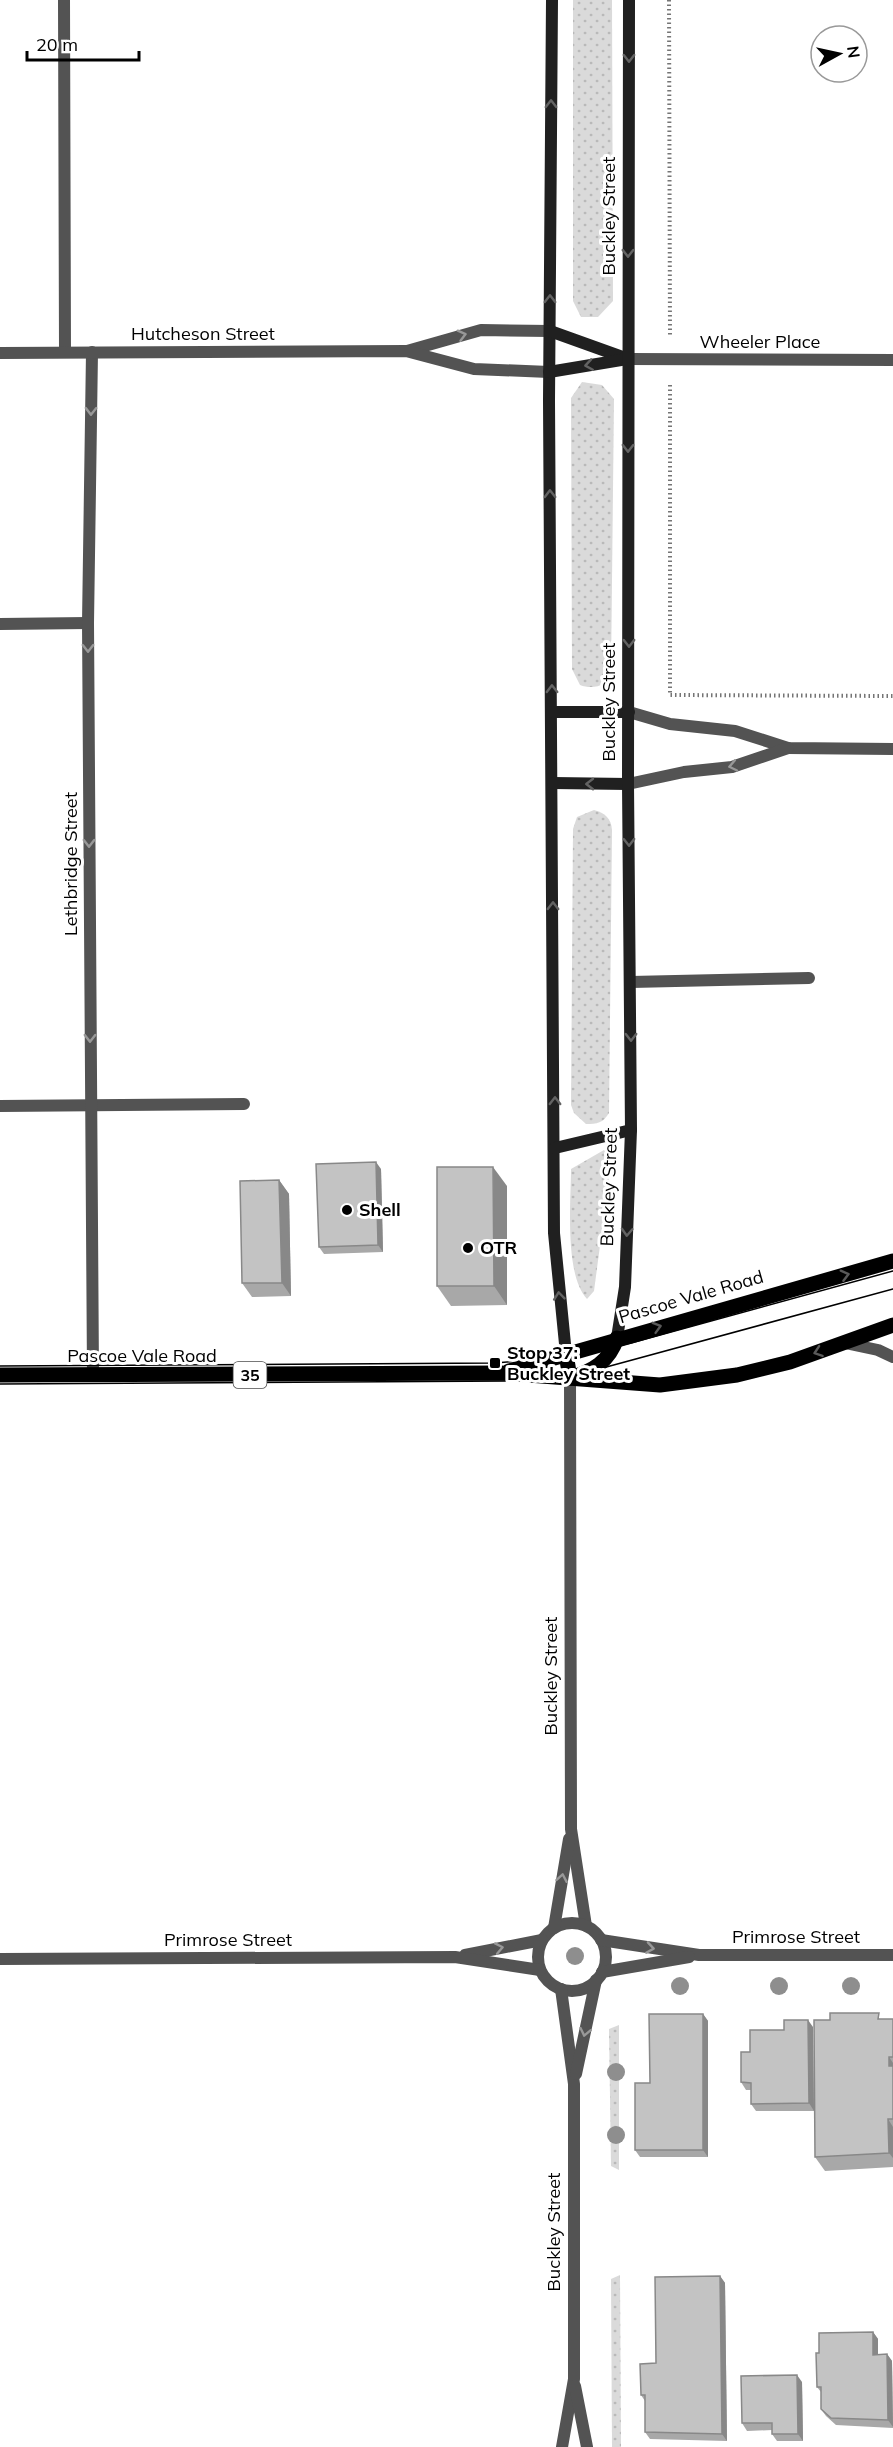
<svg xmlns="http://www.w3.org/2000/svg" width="893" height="2447" font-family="Mulish,sans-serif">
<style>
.green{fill:url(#green-dots)}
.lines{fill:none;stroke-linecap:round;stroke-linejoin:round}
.path{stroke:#757575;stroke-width:4;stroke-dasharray:1.5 3;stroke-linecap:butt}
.service{stroke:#535353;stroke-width:12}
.minor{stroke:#535353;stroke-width:12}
.secondary{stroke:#202020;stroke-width:12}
.primary{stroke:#000;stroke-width:15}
.tram{stroke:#000;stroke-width:1.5}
.tree{fill:#8e8e8e}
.wall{fill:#a8a8a8}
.shaded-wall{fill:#888}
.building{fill:#c3c3c3;stroke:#888;stroke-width:1.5}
.oneway{stroke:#636363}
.oneway2{stroke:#989898}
.oneway3{stroke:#595959}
.poi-dot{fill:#000;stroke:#fff;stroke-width:2}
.labels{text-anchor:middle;stroke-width:6;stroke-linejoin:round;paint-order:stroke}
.shield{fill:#fff;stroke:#4c4c4c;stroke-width:1.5}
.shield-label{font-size:16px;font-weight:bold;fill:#000}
.street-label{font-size:18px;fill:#000;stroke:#fff}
.poi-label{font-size:18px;font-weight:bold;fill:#000;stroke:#fff;text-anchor:start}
</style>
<defs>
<pattern id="green-dots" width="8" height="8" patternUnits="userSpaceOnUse" patternTransform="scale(1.5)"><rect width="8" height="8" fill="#dadada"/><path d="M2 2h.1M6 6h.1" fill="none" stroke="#b9b9b9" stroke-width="1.8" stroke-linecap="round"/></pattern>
</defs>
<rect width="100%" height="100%" fill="#fff"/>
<g class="green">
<polygon points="573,0 612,0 613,301 598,317 581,317 573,301"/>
<path d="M582 382 602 385 614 399 611 672C608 686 593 690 580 685L572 669 571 398Z"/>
<path d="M594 810C605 813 611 818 612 830L609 1113C603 1123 597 1124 586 1124L574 1113 571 1105 573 829 577 817Z"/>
<path d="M604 1150 612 1155 594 1291 587 1299C564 1274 571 1201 571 1169Z"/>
<polygon points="619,2025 619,2170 611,2166 609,2029"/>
<polygon points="620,2275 621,2447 612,2447 611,2279"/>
</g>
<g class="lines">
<g class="path">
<polyline points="669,0 670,336"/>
<polyline points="670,385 670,695 893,696"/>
</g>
<g class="service">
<polyline points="64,0 65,352"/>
<polyline points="0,624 88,623"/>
<polyline points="631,982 809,978"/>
<polyline points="0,1106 244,1104"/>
</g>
<g class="minor">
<polyline points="407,351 481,330 550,331"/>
<polyline points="92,352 88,623 93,1375"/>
<polyline points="0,353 406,351 474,369 549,372"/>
<polyline points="628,359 893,360"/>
<polyline points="629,712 670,724 735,731 788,748 893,749"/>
<polyline points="628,784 684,772 732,767 788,748"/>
<polyline points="845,1343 878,1350 893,1357"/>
<polyline points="570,1378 571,1829 586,1926"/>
<circle cx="572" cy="1957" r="34"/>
<polyline points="554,1928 569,1839"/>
<polyline points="601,1940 699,1955 893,1955"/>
<polyline points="465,1955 542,1940"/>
<polyline points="0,1959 455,1957 540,1970"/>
<polyline points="602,1972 689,1957"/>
<polyline points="561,1989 574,2084 574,2379 562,2447"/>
<polyline points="576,2074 596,1980"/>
<polyline points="575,2386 587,2447"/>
</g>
<g class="secondary">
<polyline points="552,0 549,401 554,1233 566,1354"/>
<polyline points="550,331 628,359"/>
<polyline points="549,372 627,359"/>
<polyline points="552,712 629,712"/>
<polyline points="553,783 628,784"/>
<polyline points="555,1148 631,1130"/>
<polyline points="617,1338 625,1287 631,1130 628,784 629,0"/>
</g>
<g class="primary">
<path d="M566 1354 570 1378C593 1371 609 1362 617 1338"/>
<polyline points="509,1371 893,1261"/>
<polyline points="0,1375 501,1373 660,1385 737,1375 790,1362 893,1325"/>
</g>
<g class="tram">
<polyline points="0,1366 495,1363 566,1357 631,1343 893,1271"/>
<polyline points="0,1384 517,1381 599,1369 893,1289"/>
</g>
</g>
<g class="tree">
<circle cx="575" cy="1956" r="9"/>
<circle cx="680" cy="1986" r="9"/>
<circle cx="779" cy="1986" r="9"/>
<circle cx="851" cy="1986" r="9"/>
<circle cx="616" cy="2072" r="9"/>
<circle cx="616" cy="2135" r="9"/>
</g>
<g class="wall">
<polygon points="381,1169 383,1252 324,1254 319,1247"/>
<polygon points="279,1180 289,1194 291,1296 252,1297 242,1283"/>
<polygon points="507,1186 507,1305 451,1306 437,1286"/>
<polygon points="703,2014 708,2021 708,2157 640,2157 635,2150 650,2083"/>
<polygon points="883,2019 893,2019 893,2167 825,2171 815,2157"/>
<polygon points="813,2027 814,2111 756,2111 751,2104 751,2090 746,2090 741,2082 750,2052 784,2030"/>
<polygon points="720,2276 725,2283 727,2441 650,2439 645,2432 645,2401 641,2395 656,2363"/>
<polygon points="873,2332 878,2339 878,2354 887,2354 892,2361 893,2428 836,2425 826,2416 821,2409 821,2392 817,2387 819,2353"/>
<polygon points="802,2382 803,2441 777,2441 772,2434 772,2430 747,2431 742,2423"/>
</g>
<g class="shaded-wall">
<polygon points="376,1162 381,1169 383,1252 378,1245"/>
<polygon points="493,1167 507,1186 507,1305 494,1286"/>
<polygon points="279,1180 289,1194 291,1296 282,1283"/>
<polygon points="703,2014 708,2021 708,2157 703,2150"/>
<polygon points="808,2020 813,2027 814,2111 809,2103"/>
<polygon points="889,2057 893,2063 893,2073 889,2066"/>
<polygon points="888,2119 893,2127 893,2158 889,2153"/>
<polygon points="720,2276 725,2283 727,2441 722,2434"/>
<polygon points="873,2332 878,2339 878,2362 873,2355"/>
<polygon points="887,2354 892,2361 893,2427 888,2420"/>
<polygon points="797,2375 802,2382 803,2441 798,2434"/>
</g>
<g class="building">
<polygon points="376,1162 378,1245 319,1247 316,1164"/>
<polygon points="437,1167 493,1167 494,1286 437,1286"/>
<polygon points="279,1180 282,1283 242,1283 240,1181"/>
<polygon points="830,2013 879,2013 878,2019 893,2019 893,2057 889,2057 889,2066 893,2066 893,2119 888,2119 889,2153 815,2157 814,2020 830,2020"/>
<polygon points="649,2014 703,2014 703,2150 635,2150 635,2083 650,2083"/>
<polygon points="784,2020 808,2020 809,2103 751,2104 751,2083 741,2082 741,2052 750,2052 750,2030 784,2030"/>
<polygon points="720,2276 722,2434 645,2432 645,2395 641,2395 640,2364 656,2363 655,2277"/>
<polygon points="873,2332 873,2355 887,2354 888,2420 831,2418 821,2409 821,2387 817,2387 816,2353 819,2353 819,2333"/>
<polygon points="797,2375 798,2434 772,2434 772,2423 742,2423 741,2376"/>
</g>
<defs><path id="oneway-chevron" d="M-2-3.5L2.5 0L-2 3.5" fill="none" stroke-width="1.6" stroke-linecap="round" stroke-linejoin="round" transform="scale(1.5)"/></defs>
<g class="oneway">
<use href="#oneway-chevron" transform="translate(629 58) rotate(90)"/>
<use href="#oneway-chevron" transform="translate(551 104) rotate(-90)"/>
<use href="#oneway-chevron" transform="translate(628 253) rotate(90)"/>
<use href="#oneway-chevron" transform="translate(550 299) rotate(-90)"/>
<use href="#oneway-chevron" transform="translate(589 365) rotate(171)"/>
<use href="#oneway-chevron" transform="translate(628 448) rotate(90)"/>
<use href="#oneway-chevron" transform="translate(550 494) rotate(-91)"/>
<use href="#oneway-chevron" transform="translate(629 643) rotate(90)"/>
<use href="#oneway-chevron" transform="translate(552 689) rotate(-91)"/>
<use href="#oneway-chevron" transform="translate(590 784) rotate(-180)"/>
<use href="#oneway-chevron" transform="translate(629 842) rotate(89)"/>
<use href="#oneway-chevron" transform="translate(553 906) rotate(-90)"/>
<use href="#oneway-chevron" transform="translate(631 1037) rotate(90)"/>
<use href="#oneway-chevron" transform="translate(555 1101) rotate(-90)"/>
<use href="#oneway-chevron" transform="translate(627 1232) rotate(93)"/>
<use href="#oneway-chevron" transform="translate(559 1296) rotate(-96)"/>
</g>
<g class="oneway2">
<use href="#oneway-chevron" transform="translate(462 335) rotate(-15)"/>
<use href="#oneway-chevron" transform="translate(91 411) rotate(91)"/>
<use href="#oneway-chevron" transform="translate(88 648) rotate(90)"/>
<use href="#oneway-chevron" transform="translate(733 766) rotate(168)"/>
<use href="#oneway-chevron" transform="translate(89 843) rotate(90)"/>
<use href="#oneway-chevron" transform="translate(90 1038) rotate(90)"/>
<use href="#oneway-chevron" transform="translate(562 1878) rotate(-80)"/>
<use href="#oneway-chevron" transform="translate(499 1948) rotate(-11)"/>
<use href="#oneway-chevron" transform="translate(650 1948) rotate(9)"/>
<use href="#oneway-chevron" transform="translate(585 2032) rotate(102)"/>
</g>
<g class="oneway3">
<use href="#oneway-chevron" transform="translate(845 1275) rotate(-15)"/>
<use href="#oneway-chevron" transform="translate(657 1327) rotate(-16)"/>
<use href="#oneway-chevron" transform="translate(818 1352) rotate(161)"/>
</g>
<g class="poi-dot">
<circle cx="347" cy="1210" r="6"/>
<circle cx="468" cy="1248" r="6"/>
<rect x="489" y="1357" width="12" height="12" rx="3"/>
</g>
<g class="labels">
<rect class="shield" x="233.5" y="1362" width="33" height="26" rx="4.5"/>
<g class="shield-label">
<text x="250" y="1381">35</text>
</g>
<g class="street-label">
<text transform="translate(609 216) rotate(-90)" y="6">Buckley Street</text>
<text x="203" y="340">Hutcheson Street</text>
<text x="760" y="348">Wheeler Place</text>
<text transform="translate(609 702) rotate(-90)" y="6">Buckley Street</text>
<text transform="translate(71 864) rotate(-90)" y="6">Lethbridge Street</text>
<text transform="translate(609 1187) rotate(-88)" y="6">Buckley Street</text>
<text transform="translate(691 1297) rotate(-16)" y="6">Pascoe Vale Road</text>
<text x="142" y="1362">Pascoe Vale Road</text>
<text transform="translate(551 1676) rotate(-90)" y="6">Buckley Street</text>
<text x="796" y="1943">Primrose Street</text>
<text x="228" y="1946">Primrose Street</text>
<text transform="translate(554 2232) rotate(-90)" y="6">Buckley Street</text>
</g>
<g class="poi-label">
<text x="359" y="1216">Shell</text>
<text x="480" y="1254">OTR</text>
<text x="507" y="1359">Stop 37:<tspan x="507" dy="21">Buckley Street</tspan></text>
</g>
</g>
<g transform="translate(839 54) rotate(82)"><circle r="28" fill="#ffffff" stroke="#999999" stroke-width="1.5"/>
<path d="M0-4.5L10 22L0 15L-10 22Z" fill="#000000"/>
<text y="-9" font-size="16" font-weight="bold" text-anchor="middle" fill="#000000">N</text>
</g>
<path d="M27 51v9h112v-9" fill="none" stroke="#000000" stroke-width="3"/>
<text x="36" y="51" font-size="18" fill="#000000" stroke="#ffffff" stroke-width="4.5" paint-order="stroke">20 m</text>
</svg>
